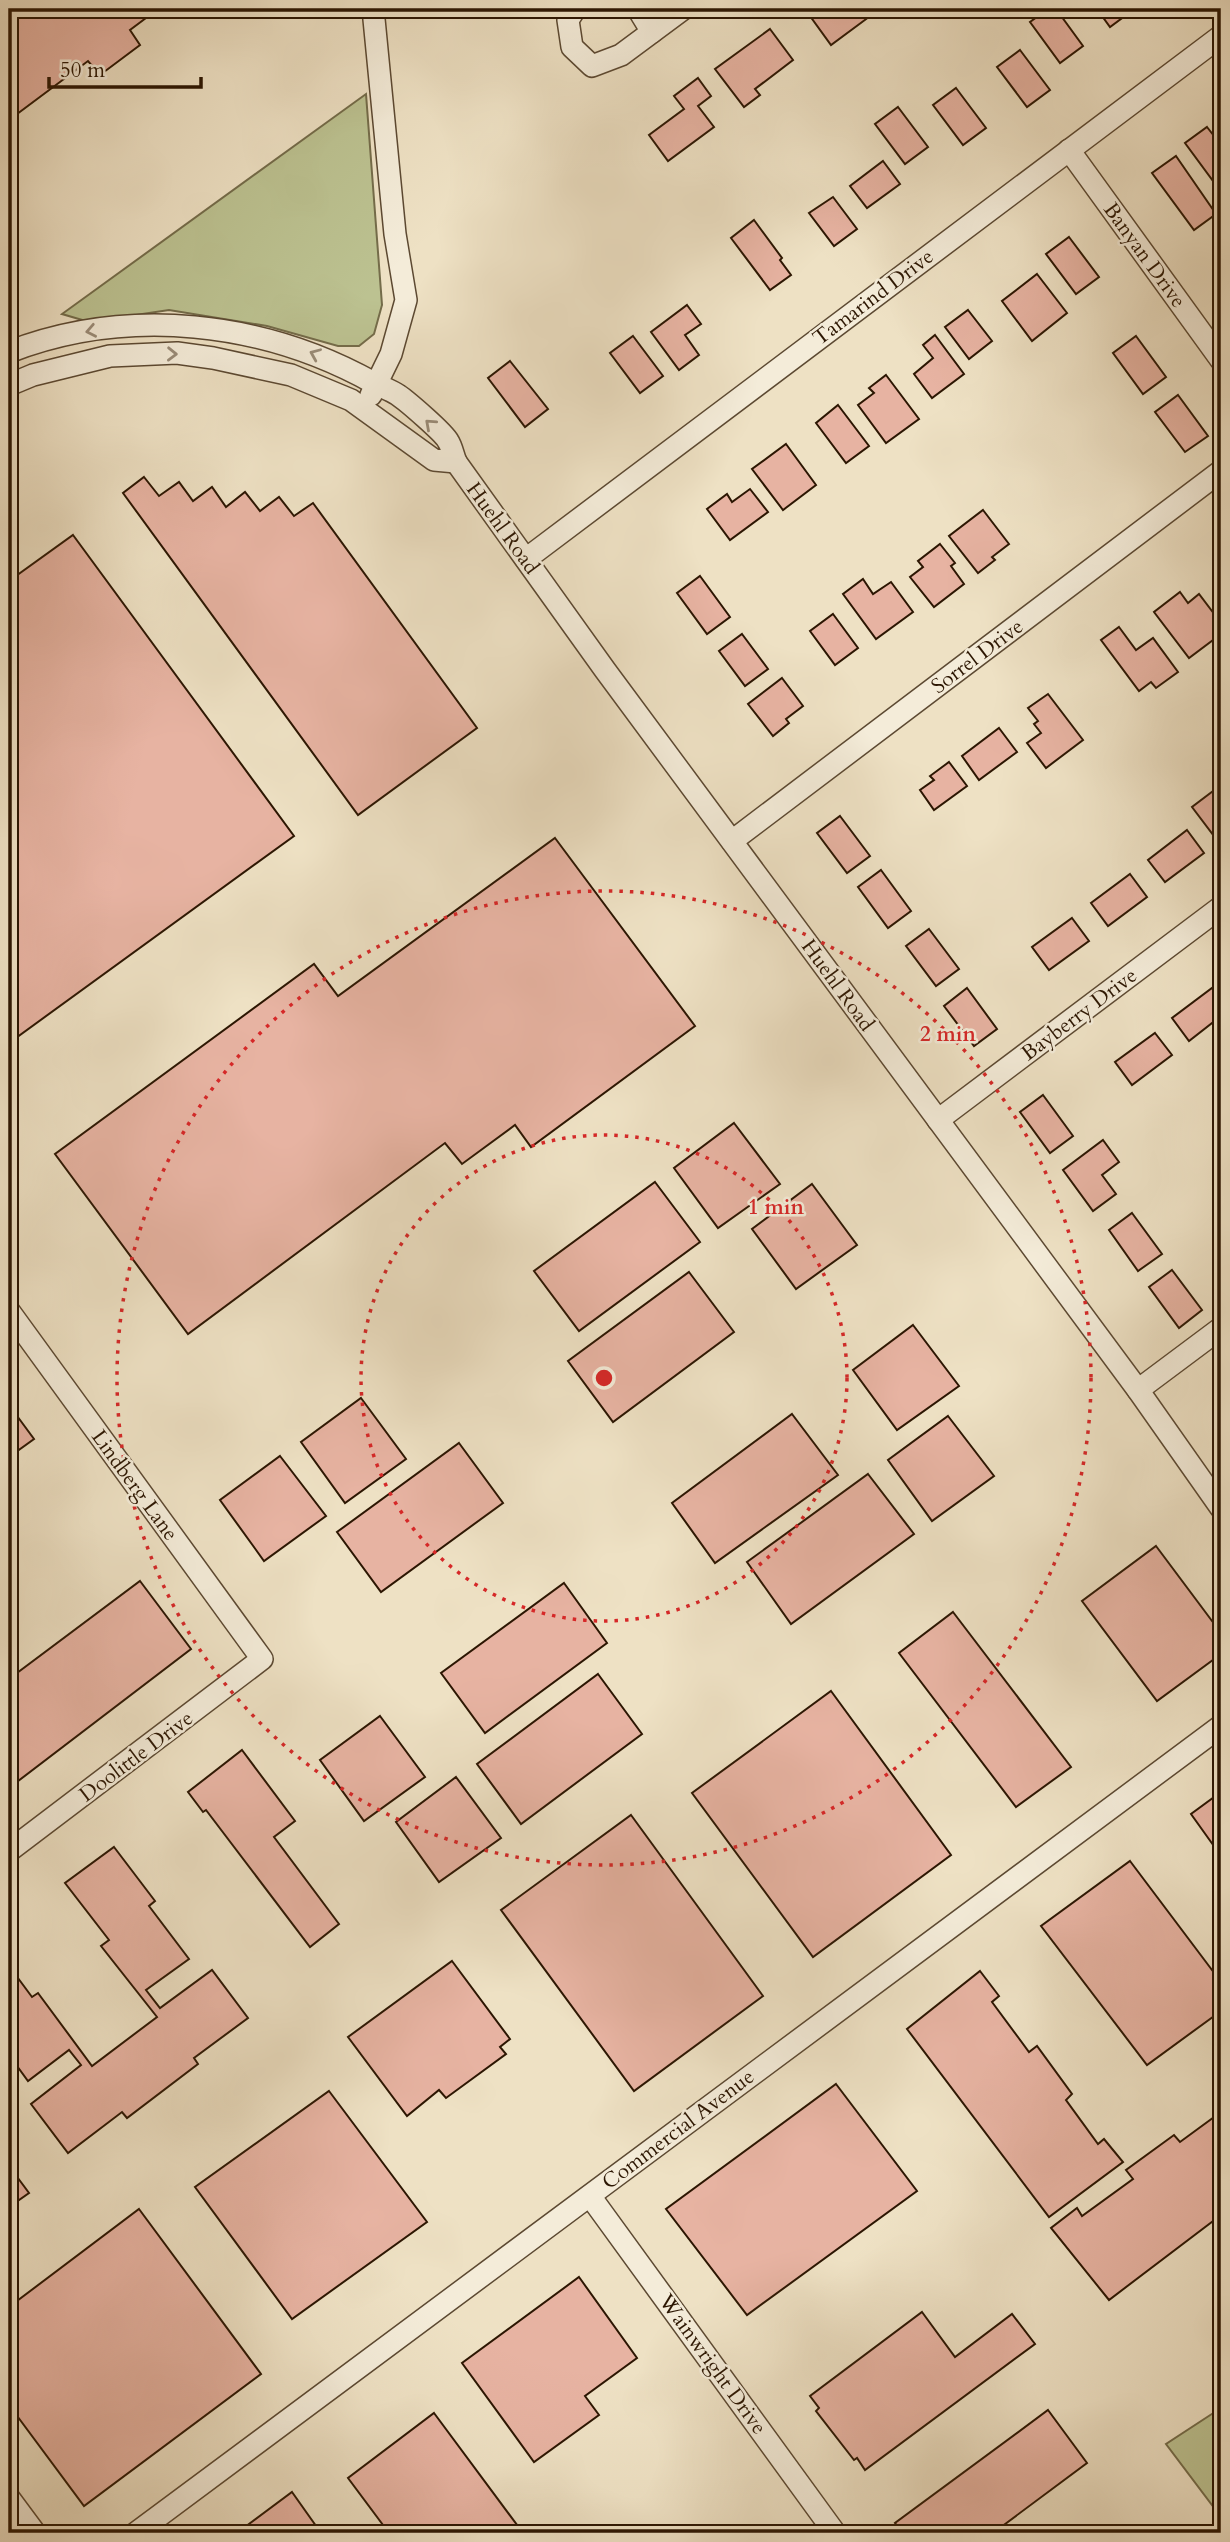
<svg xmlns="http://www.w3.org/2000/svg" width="1230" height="2542" font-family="Cardo,serif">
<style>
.green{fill:#bcc291;stroke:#746c4a;stroke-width:2}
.building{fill:#e7b3a2;stroke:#2c1602;stroke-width:2}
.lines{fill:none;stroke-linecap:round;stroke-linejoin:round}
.minor-casing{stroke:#5c4932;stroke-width:24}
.minor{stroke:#f4ecd9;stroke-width:21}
.oneway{stroke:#9a8c78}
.ring{fill:none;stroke:#d62828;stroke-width:3.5;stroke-dasharray:3.5 7}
.labels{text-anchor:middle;stroke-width:5;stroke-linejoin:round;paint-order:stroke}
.street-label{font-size:21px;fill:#2c1602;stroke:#f4ecd9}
.centre{fill:#d62828;stroke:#f4ecd9;stroke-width:3.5}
.ring-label{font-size:21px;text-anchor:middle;font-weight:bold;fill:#d62828;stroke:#f4ecd9;stroke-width:5;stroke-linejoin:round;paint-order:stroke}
</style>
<rect width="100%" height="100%" fill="#eee1c4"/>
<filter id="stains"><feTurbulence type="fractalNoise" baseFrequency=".00286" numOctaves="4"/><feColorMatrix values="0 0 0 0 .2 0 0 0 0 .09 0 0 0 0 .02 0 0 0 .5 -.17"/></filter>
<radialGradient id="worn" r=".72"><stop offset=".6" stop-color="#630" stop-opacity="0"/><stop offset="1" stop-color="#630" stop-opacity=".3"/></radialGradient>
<g class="green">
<polygon points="366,94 382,305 374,334 359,346 338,346 267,326 169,310 89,322 62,314"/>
<polygon points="1221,2408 1221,2517 1166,2444"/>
</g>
<g class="building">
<polygon points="9,9 158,9 130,30 140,45 100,75 88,61 9,120"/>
<polygon points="821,9 875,9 877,11 831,45 810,16"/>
<polygon points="1048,9 1056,9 1083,46 1060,63 1030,22"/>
<polygon points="1097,9 1133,9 1133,10 1110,27"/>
<polygon points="770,29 793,60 755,89 760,95 744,107 715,69"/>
<polygon points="1020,50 1050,90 1027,107 997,67"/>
<polygon points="698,78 711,96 698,106 714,127 668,161 649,135 684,109 674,96"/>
<polygon points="956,88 986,128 963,145 933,105"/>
<polygon points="898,107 928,147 905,164 875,124"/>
<polygon points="1207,127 1221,145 1221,181 1216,185 1185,143"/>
<polygon points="1176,156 1216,214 1194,230 1152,173"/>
<polygon points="883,161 900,184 867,208 850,186"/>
<polygon points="833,197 857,229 834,246 809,213"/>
<polygon points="754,220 782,258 780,260 791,275 770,290 731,238"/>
<polygon points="1069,237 1099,277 1076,294 1046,254"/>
<polygon points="1037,274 1067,313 1032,341 1002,301"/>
<polygon points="687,305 701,324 685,335 699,355 679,370 651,332"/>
<polygon points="968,310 992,341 969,359 945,327"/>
<polygon points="935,335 964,374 932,398 914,374 933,358 923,345"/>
<polygon points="633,336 663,376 640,393 610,353"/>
<polygon points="1136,336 1166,377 1143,394 1113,353"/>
<polygon points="510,361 548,409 525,427 488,378"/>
<polygon points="886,375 919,419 886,443 858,405 874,393 869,388"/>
<polygon points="1178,395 1208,436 1185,452 1155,412"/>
<polygon points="838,405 869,446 846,463 816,423"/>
<polygon points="786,444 816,485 783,510 752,469"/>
<polygon points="144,477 159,496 179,482 193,501 212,487 226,507 245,492 260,511 279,497 294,516 313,503 477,728 358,815 123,493"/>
<polygon points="750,489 768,512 730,540 707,509 727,494 732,502"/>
<polygon points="983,510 1009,544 992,557 995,560 978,573 949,536"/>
<polygon points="73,535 294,836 9,1043 9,581"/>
<polygon points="940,544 955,563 951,566 964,584 934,607 910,577 923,567 918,561"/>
<polygon points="700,576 730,617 707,634 677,593"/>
<polygon points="863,579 873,594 891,582 913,612 876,639 843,594"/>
<polygon points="1180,592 1188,603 1199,594 1221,623 1221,634 1189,658 1154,612"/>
<polygon points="833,614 858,648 835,665 810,631"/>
<polygon points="1119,627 1136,650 1153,638 1178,672 1156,688 1151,682 1139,691 1101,640"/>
<polygon points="742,634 768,669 745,686 719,651"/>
<polygon points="782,678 803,706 786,719 789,723 773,736 748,704"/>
<polygon points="1048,694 1083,740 1046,768 1027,743 1041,733 1034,724 1038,721 1028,708"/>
<polygon points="999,728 1017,752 979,780 962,756"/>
<polygon points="949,762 967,786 934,810 920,790 934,780 930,776"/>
<polygon points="1221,785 1221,837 1217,840 1192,807"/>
<polygon points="840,816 870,856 847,873 817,833"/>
<polygon points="1187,830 1204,853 1165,882 1148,860"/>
<polygon points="555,838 695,1026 531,1147 515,1125 462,1164 445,1143 188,1334 55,1154 314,964 338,996"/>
<polygon points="881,870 911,911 888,928 858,887"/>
<polygon points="1130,874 1147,897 1108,926 1091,903"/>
<polygon points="1072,918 1089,941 1049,970 1032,947"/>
<polygon points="929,929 959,969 936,986 906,946"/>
<polygon points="967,988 997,1029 974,1046 944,1006"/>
<polygon points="1212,988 1221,1001 1221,1016 1189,1041 1172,1018"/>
<polygon points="1155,1033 1172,1055 1132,1085 1115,1062"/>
<polygon points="1043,1095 1073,1136 1050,1153 1020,1112"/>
<polygon points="734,1123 780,1184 718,1228 674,1168"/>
<polygon points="1103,1140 1119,1162 1102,1175 1116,1194 1093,1211 1063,1170"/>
<polygon points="655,1182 700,1242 579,1331 534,1271"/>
<polygon points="812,1184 857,1245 796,1289 752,1229"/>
<polygon points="1132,1213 1162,1254 1138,1271 1109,1230"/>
<polygon points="1172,1270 1202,1310 1179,1328 1149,1287"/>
<polygon points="689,1272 734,1332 613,1422 568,1361"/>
<polygon points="913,1325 959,1386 897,1430 853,1370"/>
<polygon points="361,1398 406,1459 345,1503 301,1442"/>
<polygon points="9,1405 34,1439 9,1457"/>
<polygon points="792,1414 838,1475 715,1563 672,1503"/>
<polygon points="948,1416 994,1476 932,1521 888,1460"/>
<polygon points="459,1443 503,1503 381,1592 337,1532"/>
<polygon points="280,1456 326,1516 264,1561 220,1500"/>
<polygon points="868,1474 914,1534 791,1624 747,1562"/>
<polygon points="1156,1546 1221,1633 1221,1654 1157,1701 1082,1601"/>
<polygon points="140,1581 191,1649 9,1788 9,1679"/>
<polygon points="564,1583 607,1643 485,1733 441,1673"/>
<polygon points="953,1612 1071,1767 1016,1807 899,1653"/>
<polygon points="598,1674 642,1734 521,1824 477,1764"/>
<polygon points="831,1691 951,1855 813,1957 692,1793"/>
<polygon points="380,1716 425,1777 364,1821 320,1760"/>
<polygon points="242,1750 295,1821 274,1837 339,1924 310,1947 206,1810 203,1812 188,1792"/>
<polygon points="456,1777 501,1838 439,1882 396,1822"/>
<polygon points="1221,1792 1221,1856 1191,1814"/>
<polygon points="631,1815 763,1996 634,2091 501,1910"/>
<polygon points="114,1847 155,1901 149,1906 189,1959 146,1990 160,2008 212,1970 248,2018 194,2058 198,2064 127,2118 122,2112 68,2153 31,2104 81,2065 69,2050 28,2081 9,2055 9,1966 32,1997 38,1993 92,2066 157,2017 101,1946 109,1940 65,1883"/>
<polygon points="1130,1861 1221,1982 1221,2011 1147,2065 1041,1926"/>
<polygon points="452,1961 510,2039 500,2047 506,2054 446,2098 439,2090 407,2116 348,2037"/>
<polygon points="980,1971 999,1996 992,2002 1029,2052 1037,2046 1072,2094 1066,2100 1098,2144 1104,2139 1123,2162 1049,2217 907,2029"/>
<polygon points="836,2084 917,2191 747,2315 666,2209"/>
<polygon points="329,2091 427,2222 292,2319 195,2187"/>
<polygon points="1221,2112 1221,2215 1109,2300 1051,2228 1077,2208 1082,2216 1133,2179 1126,2170 1174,2135 1180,2142"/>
<polygon points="9,2166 29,2193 9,2207"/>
<polygon points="139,2209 261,2374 84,2506 9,2405 9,2307"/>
<polygon points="579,2277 637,2358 585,2396 599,2415 534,2462 462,2363"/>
<polygon points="922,2312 955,2357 1012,2314 1035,2344 865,2470 857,2458 854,2460 816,2411 819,2408 810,2396"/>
<polygon points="1048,2410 1087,2463 993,2533 903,2533 895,2523"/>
<polygon points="434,2413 523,2533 389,2533 348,2478"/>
<polygon points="292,2492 321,2533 237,2533"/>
</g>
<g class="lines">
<g class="minor-casing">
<g id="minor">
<polyline points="575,9 568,20 572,47 592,66 621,55 683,9"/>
<polyline points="638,9 652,32"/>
<polyline points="1069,150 1221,360"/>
<path d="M9 352C128 306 263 321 374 383 381 387 391 390 398 395 407 401 444 433 448 441 452 447 453 455 456 462L434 460 351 400 291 375 213 358 177 353 110 356 33 375 9 385"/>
<polyline points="371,395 391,354 406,300 395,234 373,9"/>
<polyline points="456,462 605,670 1138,1390 1221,1508"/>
<polyline points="526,559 1221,36"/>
<polyline points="732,841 1221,471"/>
<polyline points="938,1120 1221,907"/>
<polyline points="9,1311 262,1659 9,1851"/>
<polyline points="1138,1390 1221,1328"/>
<polyline points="590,2196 835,2533"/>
<polyline points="9,2498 35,2533"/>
<polyline points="136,2533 1221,1726"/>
</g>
</g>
<use href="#minor" class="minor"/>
</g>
<defs><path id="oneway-chevron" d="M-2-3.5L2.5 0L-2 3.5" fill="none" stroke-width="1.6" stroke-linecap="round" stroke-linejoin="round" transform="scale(1.75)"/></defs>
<g class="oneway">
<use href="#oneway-chevron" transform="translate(91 331) rotate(169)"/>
<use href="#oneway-chevron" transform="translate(172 354) rotate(1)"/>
<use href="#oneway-chevron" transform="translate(315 354) rotate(-157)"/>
<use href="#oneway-chevron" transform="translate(430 424) rotate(-138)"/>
</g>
<g class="ring">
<circle cx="604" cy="1378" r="243"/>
<circle cx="604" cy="1378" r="487"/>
</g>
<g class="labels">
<g class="street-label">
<text transform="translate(1145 255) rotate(54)" y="7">Banyan Drive</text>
<text transform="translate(873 297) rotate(-37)" y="7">Tamarind Drive</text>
<text transform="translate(503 528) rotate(54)" y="7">Huehl Road</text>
<text transform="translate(977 656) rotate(-37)" y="7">Sorrel Drive</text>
<text transform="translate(838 985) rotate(54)" y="7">Huehl Road</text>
<text transform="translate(1079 1014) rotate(-37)" y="7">Bayberry Drive</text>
<text transform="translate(135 1485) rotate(54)" y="7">Lindberg Lane</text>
<text transform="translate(136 1756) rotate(-37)" y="7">Doolittle Drive</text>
<text transform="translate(678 2129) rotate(-37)" y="7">Commercial Avenue</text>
<text transform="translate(713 2364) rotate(54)" y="7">Wainwright Drive</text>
</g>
</g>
<circle cx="604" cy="1378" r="10" class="centre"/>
<g class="ring-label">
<text x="948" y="1041">2 min</text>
<text x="776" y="1214">1 min</text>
</g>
<rect width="1230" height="2542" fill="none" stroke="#eee1c4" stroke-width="35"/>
<rect x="10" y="10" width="1209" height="2521" fill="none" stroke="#2c1602" stroke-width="3.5"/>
<rect x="18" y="18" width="1195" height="2507" fill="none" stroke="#2c1602" stroke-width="2"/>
<path d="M49 77v10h152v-10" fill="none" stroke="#2c1602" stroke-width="3.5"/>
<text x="60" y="77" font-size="21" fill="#2c1602" stroke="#f4ecd9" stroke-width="5" paint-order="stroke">50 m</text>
<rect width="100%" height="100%" filter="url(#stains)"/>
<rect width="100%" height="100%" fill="url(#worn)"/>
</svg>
